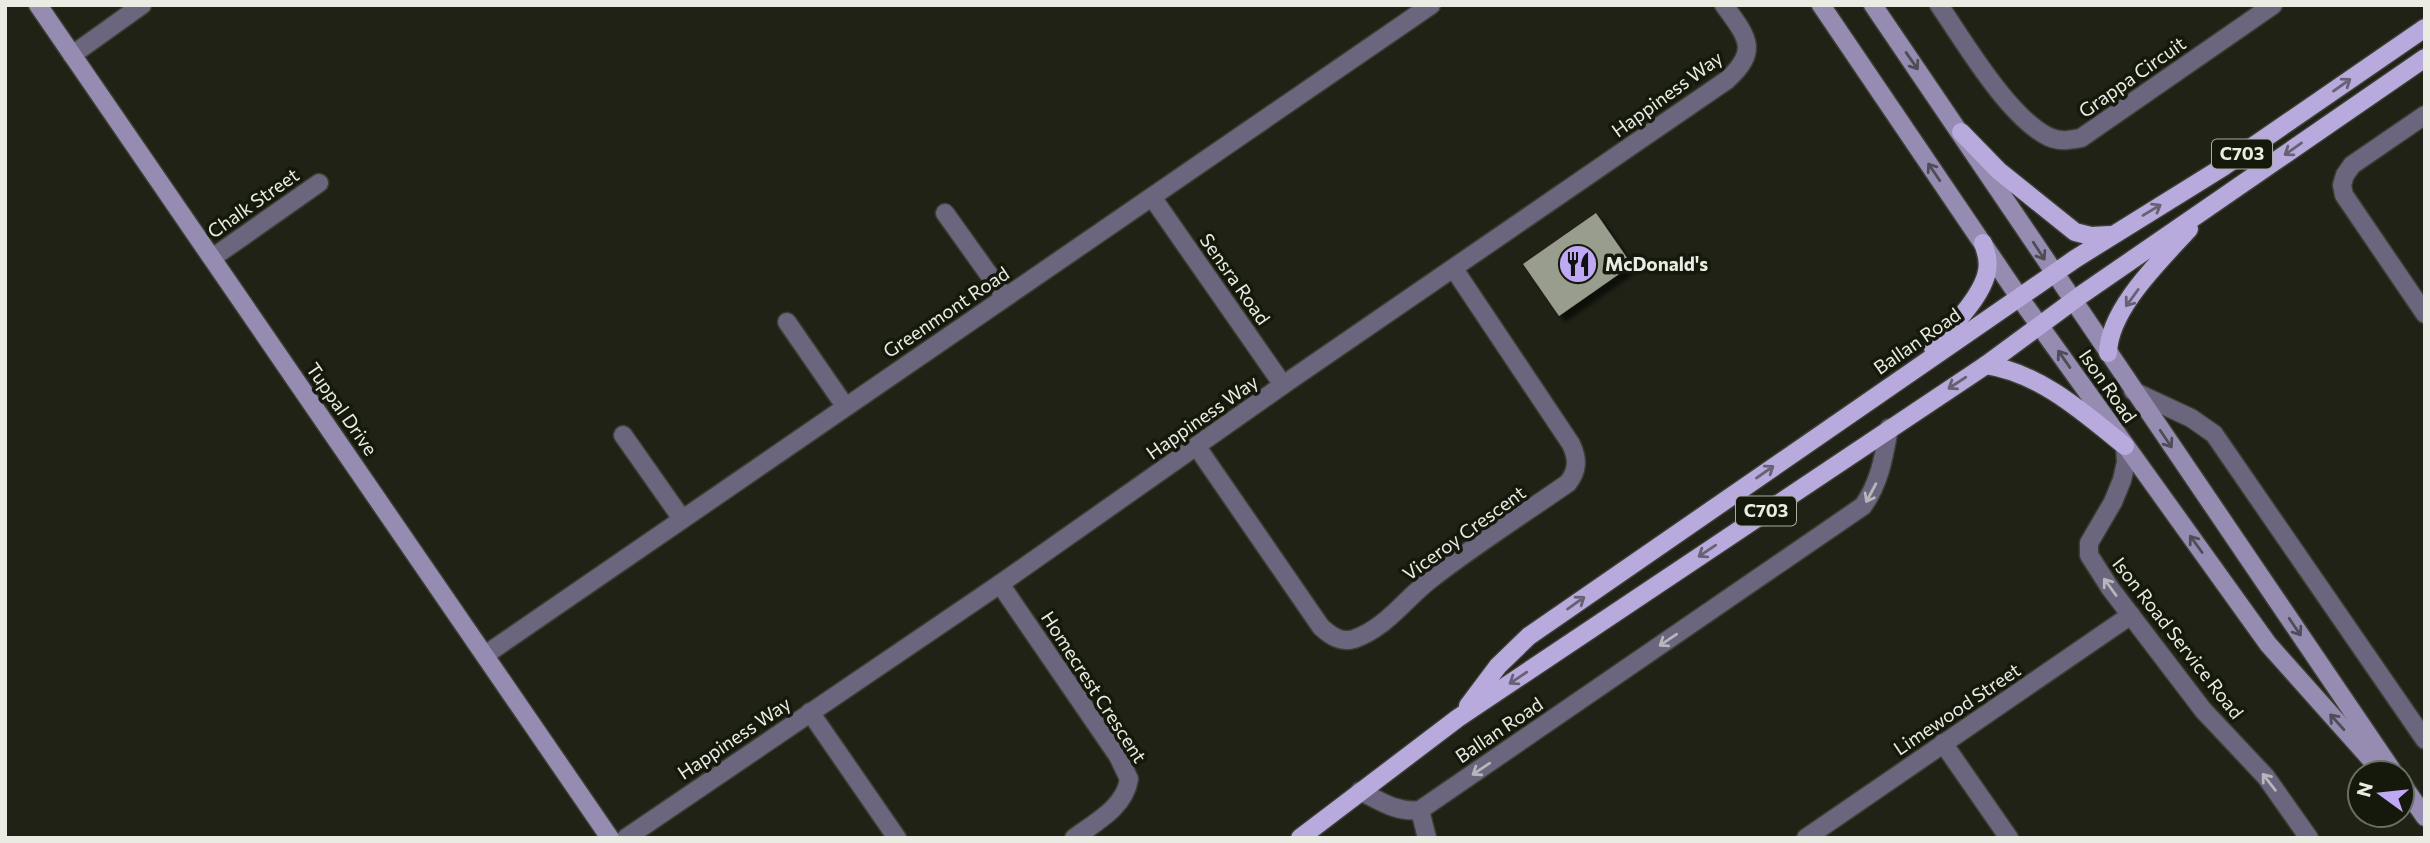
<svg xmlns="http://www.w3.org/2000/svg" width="2430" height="843" font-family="Commissioner,sans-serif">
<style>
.building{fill:#989d8d;filter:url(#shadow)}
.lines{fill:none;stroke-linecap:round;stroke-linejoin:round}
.street-casing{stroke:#3b3e32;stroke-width:21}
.secondary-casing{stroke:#3b3e32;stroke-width:21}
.primary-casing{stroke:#3b3e32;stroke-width:21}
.street{stroke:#6b657d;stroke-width:18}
.secondary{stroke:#968cb2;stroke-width:18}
.primary{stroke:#b8aadc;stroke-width:18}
.oneway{stroke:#4f4d57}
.oneway2{stroke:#666274}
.oneway3{stroke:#b7b6bb}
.labels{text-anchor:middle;stroke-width:7;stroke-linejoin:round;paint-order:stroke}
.shield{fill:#15190c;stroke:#aaada3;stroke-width:2}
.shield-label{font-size:18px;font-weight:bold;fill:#eaece4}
.street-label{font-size:19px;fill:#eaece4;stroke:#15190c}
.poi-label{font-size:19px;font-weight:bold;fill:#eaece4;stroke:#15190c;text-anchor:start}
</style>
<defs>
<filter id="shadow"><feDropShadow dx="6" dy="6" stdDeviation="2" flood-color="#0009"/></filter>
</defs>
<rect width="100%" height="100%" fill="#1f2215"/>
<polygon class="building" points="1596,213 1632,265 1559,316 1523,264"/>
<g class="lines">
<g class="street-casing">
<g id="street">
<path d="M1939 5C1965 43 2009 118 2049 137 2060 142 2070 140 2081 138L2273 5"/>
<polyline points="72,55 142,5"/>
<polyline points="2425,115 2352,165 2345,175 2342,185 2344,195 2425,314"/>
<polyline points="1152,197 1283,385"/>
<polyline points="945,213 1005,297"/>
<polyline points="212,258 319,183"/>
<polyline points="787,322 845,406"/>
<polyline points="2133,391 2191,418 2214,434 2425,740"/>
<polyline points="623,435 682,519"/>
<polyline points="2125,446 2126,462 2122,480 2113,502 2089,543 2089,555 2110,588 2203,710 2266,777 2309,838"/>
<path d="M1197 447 1321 627C1331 636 1341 643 1354 639 1386 628 1405 599 1431 579 1475 545 1522 515 1568 483 1578 470 1578 459 1571 444L1454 269"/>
<path d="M1000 584 1118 756 1129 779C1125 807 1096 822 1074 838"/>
<polyline points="485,655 1431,5"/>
<polyline points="810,712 897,838"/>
<polyline points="1943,743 2009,838"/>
<path d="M1360 791C1380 801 1397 813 1420 810L1863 506C1880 482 1884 456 1889 428"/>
<polyline points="1420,810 1427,838"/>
<path d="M626 838 1000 584 1283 385 1727 80C1760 50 1747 37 1724 5"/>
<polyline points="1806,838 2131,615"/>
</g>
</g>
<g class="secondary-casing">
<g id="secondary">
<polyline points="38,5 610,838"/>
<polyline points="1821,5 2019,297 2268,644 2383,773"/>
<polyline points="1873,5 2392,770"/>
<polyline points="2402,784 2425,817"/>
</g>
</g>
<g class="primary-casing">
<g id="primary">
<polyline points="1961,132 1999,171 2075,232 2091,236 2110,235"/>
<path d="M1933 348C1950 329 1983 296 1987 271 1989 261 1986 252 1983 243"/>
<path d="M2108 353C2109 309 2160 261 2189 229"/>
<path d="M1986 365C2040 373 2083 412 2125 446"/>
<polyline points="1468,706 1498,666 1529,636 2075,259 2223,167 2425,28"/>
<polyline points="1300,838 1458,718 1986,365 2081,295 2425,58"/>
</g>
</g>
<use href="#street" class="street"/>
<use href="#secondary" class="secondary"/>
<use href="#primary" class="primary"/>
</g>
<defs><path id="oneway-shaft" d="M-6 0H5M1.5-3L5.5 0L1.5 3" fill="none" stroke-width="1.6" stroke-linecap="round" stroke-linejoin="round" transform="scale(1.75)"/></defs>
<g class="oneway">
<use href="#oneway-shaft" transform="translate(1912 61) rotate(55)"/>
<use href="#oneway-shaft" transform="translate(1934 172) rotate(-124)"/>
<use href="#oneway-shaft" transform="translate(2039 251) rotate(57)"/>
<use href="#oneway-shaft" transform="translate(2064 359) rotate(-125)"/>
<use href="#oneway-shaft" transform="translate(2166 439) rotate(56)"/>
<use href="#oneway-shaft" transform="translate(2196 544) rotate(-126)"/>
<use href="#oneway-shaft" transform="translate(2295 627) rotate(56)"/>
<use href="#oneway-shaft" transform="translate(2337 722) rotate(-132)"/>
</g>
<g class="oneway2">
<use href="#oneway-shaft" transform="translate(2342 85) rotate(-35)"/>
<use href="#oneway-shaft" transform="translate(2293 149) rotate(145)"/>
<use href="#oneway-shaft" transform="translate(2152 210) rotate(-31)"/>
<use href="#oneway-shaft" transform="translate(2132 298) rotate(126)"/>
<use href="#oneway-shaft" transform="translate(1957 383) rotate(147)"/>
<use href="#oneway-shaft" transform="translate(1765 472) rotate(-35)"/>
<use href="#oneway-shaft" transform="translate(1707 551) rotate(146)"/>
<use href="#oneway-shaft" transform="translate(1576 603) rotate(-35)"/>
<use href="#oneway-shaft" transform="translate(1518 678) rotate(146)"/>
</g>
<g class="oneway3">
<use href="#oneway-shaft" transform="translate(1871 493) rotate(118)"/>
<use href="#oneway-shaft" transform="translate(2110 587) rotate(-126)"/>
<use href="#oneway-shaft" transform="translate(1668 640) rotate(146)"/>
<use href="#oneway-shaft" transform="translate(1481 769) rotate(146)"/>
<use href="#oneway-shaft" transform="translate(2269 782) rotate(-128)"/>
</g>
<defs>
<g id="restaurant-disc" transform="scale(2.0125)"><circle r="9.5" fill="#bfa9f4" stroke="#15190c"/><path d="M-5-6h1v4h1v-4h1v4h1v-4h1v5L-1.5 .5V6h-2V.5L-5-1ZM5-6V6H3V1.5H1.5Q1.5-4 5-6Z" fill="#111"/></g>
</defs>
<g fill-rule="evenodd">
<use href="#restaurant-disc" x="1578" y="264"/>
</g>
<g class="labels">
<g class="shield">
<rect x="2212" y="139.5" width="60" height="29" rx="5"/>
<rect x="1736" y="496.5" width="60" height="29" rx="5"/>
</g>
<g class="shield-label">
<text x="2242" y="160">C703</text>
<text x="1766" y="517">C703</text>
</g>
<g class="street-label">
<text transform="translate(2132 77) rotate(-35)" y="7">Grappa Circuit</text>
<text transform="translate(1667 94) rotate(-36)" y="7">Happiness Way</text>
<text transform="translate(253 203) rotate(-35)" y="7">Chalk Street</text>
<text transform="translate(1235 279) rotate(55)" y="7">Sensra Road</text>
<text transform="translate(946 312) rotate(-34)" y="7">Greenmont Road</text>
<text transform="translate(1917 341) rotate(-35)" y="7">Ballan Road</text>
<text transform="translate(2108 386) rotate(55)" y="7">Ison Road</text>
<text transform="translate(342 409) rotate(55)" y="7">Tuppal Drive</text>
<text transform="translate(1202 417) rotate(-35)" y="7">Happiness Way</text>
<text transform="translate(1464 533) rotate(-36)" y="7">Viceroy Crescent</text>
<text transform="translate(2178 638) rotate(52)" y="7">Ison Road Service Road</text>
<text transform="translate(1094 687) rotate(57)" y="7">Homecrest Crescent</text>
<text transform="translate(1957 709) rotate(-34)" y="7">Limewood Street</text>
<text transform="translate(1499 730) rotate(-34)" y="7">Ballan Road</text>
<text transform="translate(734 738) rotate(-34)" y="7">Happiness Way</text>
</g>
<g class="poi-label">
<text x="1605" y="271">McDonald's</text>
</g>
</g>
<rect width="2430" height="843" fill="none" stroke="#eaece4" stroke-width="14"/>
<g transform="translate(2381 794) rotate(285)"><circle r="33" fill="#15190c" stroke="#6a6d62" stroke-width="2"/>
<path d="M0-5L12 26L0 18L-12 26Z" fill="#bfa9f4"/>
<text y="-10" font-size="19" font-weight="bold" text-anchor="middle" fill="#eaece4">N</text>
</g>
</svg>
